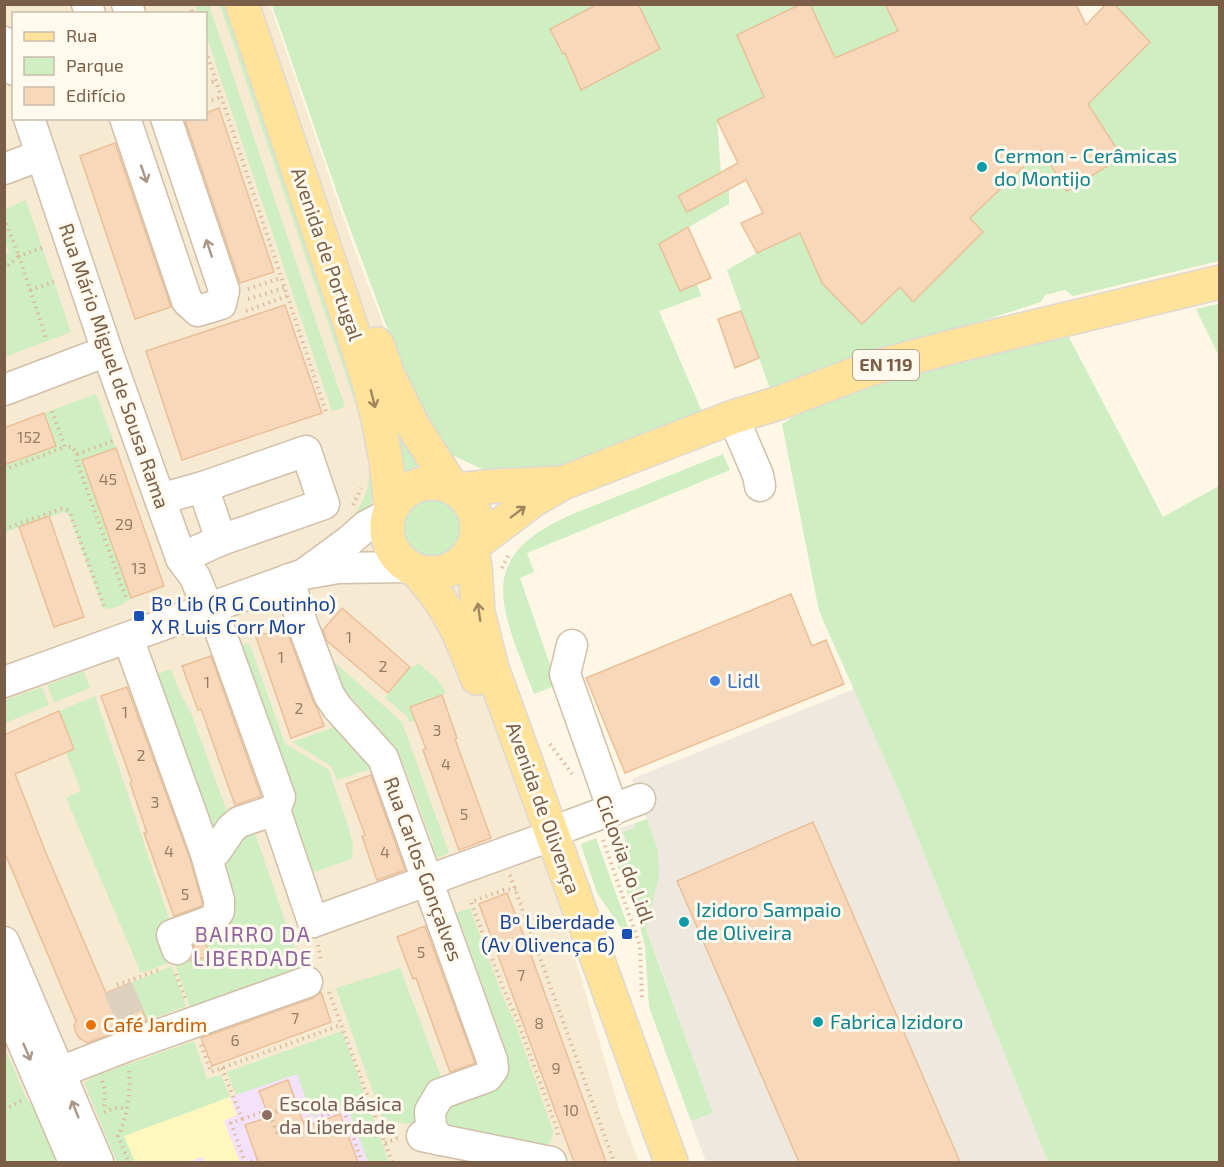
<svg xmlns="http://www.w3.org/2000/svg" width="1224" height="1167" font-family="'Exo 2',sans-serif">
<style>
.residential{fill:#f7ead2;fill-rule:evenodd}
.industrial{fill:#eee8df}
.education{fill:#f4e1fb}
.green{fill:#cfeec1;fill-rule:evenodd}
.sand{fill:#fff7be}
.building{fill:#f7d8ba;stroke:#ebc098;stroke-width:1.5}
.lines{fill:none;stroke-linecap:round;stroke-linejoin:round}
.minor-tunnel{stroke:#ddd1be;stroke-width:30;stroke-dasharray:30 15;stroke-linecap:butt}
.minor-casing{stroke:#d1bfa9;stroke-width:33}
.major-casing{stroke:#dfd8d3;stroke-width:36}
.path{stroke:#dcbb9c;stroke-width:4;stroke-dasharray:1.5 4.5;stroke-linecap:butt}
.minor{stroke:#fff;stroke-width:30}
.major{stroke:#ffe39b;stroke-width:33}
.oneway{stroke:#a99687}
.oneway2{stroke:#a28660}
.culture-dot{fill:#0f9aa8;stroke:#fffaed;stroke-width:2}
.transit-dot{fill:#1a4fb4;stroke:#fffaed;stroke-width:2}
.shop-dot{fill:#3f7fe0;stroke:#fffaed;stroke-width:2}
.food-dot{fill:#e8710a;stroke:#fffaed;stroke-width:2}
.education-dot{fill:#8d6e63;stroke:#fffaed;stroke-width:2}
.labels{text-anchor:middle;stroke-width:6;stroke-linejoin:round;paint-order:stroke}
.number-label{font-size:16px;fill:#997c64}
.shield{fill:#fffaed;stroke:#a28d79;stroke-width:1.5}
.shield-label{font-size:18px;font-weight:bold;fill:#7a5e47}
.culture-label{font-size:20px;fill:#0d838f;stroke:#fffaed;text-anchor:start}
.street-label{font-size:20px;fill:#7a5e47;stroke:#fffaed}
.transit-label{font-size:20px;fill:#164399;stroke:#fffaed;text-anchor:start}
.shop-label{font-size:20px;fill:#366cbe;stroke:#fffaed;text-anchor:start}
.food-label{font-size:20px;fill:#c56008;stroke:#fffaed;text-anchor:start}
.education-label{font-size:20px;fill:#785e54;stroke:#fffaed;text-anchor:start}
.neighbourhood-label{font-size:21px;letter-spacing:1.5px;fill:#90629e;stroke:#fffaed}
</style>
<rect width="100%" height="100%" fill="#fef7e5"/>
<path class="residential" d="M5 5H270L352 243 412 399 620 1112 639 1162H5ZM14 14H206V118H14Z"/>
<polygon class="industrial" points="854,689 899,791 1048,1162 706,1162 691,1121 713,1113 611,831 647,819 632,779"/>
<polygon class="education" points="331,1060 368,1162 135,1162 124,1136"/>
<g class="green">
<polygon points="195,5 209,5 345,407 332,411 206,35 206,14 198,13"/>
<path d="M220 5H233L354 360 375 487 370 507 359 523 353 518C373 487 371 471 366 435Z"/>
<path d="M272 5H597L550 29 563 54 642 14 638 5H801L737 35 764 97 717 120 721 173 678 196 687 212 729 190V204L659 244 680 291 697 284 701 296 659 311 703 414 552 472 521 474 484 470 450 454 414 400 342 207ZM653 35 660 49 582 90 575 75Z"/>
<polygon points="810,5 885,5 925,87 909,95 883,37 835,58"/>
<polygon points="1114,5 1219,5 1219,261 1073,296 1065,290 1045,295 1041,302 770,389 727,270 757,253 800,233 822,283 862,324 900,287 913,302 983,232 970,218 1040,150 1067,191 1088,104 1150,42"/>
<polygon points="26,200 71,332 5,357 4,254 9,253 5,240 5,209"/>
<polygon points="1219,304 1220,304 1219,356 1196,309"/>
<polygon points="1060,320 1163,517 1219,486 1219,1162 1048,1162 899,791 819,611 782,424 869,369"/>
<path d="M96 394 116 448 82 461 131 598C124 604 113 611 103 608L69 515 64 512 5 532V465L56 446 44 413Z"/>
<polygon points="397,419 426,469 404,479 395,473"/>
<path d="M723 454 730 470 527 553 534 572 520 578 557 685 534 694C523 663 498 612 504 579 507 564 515 551 527 541 550 521 581 511 608 500 647 485 685 469 723 454Z"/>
<circle cx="430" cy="526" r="34"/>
<polygon points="247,643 250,645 285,744 329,770 349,829 353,845 352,859 305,875 238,646"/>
<polygon points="324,661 333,661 402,722 448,850 448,854 432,859 427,853 433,844 403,763 395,748 347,692 337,691"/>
<polygon points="418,663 437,679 446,692 442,695 411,707 416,721 409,722 407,716 385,698 410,667 413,667"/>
<polygon points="171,669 181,695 191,713 230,820 211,836 150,676"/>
<polygon points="84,671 90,688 54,702 47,685"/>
<polygon points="42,687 49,705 5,723 5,700"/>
<polygon points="95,696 172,928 189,954 192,962 209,956 202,934 221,868 235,836 254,831 304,975 193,1016 174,961 141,973 66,798 81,791 66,752 74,748 59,711"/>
<polygon points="337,726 373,768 337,780 331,766 292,742"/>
<polygon points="647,819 658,851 659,875 646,929 713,1113 691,1121 649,1007 645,946 640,927 613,854 629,848 623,832 635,828 634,824"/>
<polygon points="596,838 628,927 622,929 597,893 581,845 583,843"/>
<path d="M470 908 502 995 514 1020 553 1131C553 1139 550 1144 543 1148L445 1127 442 1108 501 1055 505 1047 460 922H456L451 915Z"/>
<polygon points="172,966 186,1006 147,1021 130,983"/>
<polygon points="400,968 444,1085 415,1125 383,1120 336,988"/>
<polygon points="342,1031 389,1162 368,1162 347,1105 312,1116 297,1074 236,1095 227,1072"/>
<polygon points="194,1041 207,1079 221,1075 230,1097 125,1136 135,1162 117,1162 84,1083 92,1077"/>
<polygon points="4,1046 26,1098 46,1123 63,1162 5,1162"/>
</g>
<polygon class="sand" points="230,1097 237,1115 224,1121 240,1162 205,1162 203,1157 188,1162 135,1162 124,1136"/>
<g class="building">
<polygon points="598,4 638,4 660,49 581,90 565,53 563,54 550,29"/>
<polygon points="801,4 810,4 835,58 898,31 885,4 1076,4 1086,25 1106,4 1114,4 1150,42 1088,104 1122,157 1067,191 1041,150 970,218 983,232 913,302 900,287 862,324 822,283 800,233 757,253 741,223 763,213 746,180 687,212 678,196 738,163 717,120 764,97 737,35"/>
<polygon points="219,108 274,272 240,283 185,120 206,118 206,113"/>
<polygon points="115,143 171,307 135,319 80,156"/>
<polygon points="688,227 711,278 680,291 659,244"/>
<polygon points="285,305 322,413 182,460 146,351"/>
<polygon points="741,311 759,358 735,368 718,319"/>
<polygon points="44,413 56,446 4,465 4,428"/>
<polygon points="116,448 164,586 131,598 82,460"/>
<polygon points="49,516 84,617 54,627 19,527"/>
<polygon points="791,594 812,646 826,640 844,684 625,773 586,678"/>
<polygon points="342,608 410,667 388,693 327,641 323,630"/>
<polygon points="285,627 313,701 318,710 324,726 291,738 256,637"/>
<polygon points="211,656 261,796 235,805 201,709 198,710 182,666"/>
<polygon points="127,687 190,859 202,902 202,906 174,916 144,833 147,833 130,783 132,782 101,696"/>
<polygon points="442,695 457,738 455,739 491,838 459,850 423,750 426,749 410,707"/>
<polygon points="59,711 74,749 15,774 46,853 106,993 130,983 147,1021 87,1043 79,1038 76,1033 74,1026 76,1021 4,851 4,735"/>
<polygon points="371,775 405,870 377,880 362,836 365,835 346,784"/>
<polygon points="813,822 960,1162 799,1162 677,881"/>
<polygon points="507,893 527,944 606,1162 574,1162 479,904"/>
<polygon points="425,926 475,1063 450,1072 416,978 413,979 397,937"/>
<polygon points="205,941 209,956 191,962 191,959 194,952 194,945"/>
<polygon points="321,992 331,1022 212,1066 201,1038 313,998"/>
<polygon points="288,1080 305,1127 340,1114 358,1162 258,1162 245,1125 269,1117 259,1091"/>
</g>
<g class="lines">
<polyline class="minor-tunnel" points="118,988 134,1025"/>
<g class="minor-casing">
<g id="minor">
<polyline points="87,4 90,14"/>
<polyline points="127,4 130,14"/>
<polyline points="4,42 14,70"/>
<polyline points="29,118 107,351 181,558 195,577 208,609 216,620 280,797 275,810 313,922 537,841"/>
<polyline points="125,118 187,301 198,311 221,304 224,290 166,118"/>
<polyline points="4,169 41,155"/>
<polyline points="4,390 107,351"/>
<polyline points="733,417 758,475 760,486"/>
<polyline points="203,487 221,540"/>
<polyline points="160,499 203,487 306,451 324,504 221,540 181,558"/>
<polyline points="308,571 349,541 366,526 389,514"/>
<polyline points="289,579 302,623 329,695 337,707 383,758 492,1060 493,1069 487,1077 440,1094 430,1111 431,1128 440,1140"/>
<polyline points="128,638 206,854 219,900 219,911 213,920 172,935 177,949"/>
<polyline points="572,645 565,674 613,810"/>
<polyline points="4,682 304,574 338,568 408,567"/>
<polyline points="552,832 640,799"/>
<polyline points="206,854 216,851 231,829 239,822 275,810"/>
<polyline points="4,942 98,1162"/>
<polyline points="4,999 74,1162"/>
<polyline points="60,1072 127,1046 307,982"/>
<polyline points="422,1136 551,1162"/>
</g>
</g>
<g class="major-casing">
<g id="major">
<polyline points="242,4 346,311 369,383 378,419 386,461 391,509"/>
<polyline points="377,344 388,375 412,424 452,487"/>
<circle cx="432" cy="528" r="45"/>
<polyline points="457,490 496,486 561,483"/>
<polyline points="475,544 532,501 563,483 733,417 779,403 869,369 955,346 1220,282"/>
<polyline points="472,550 475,566 478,612 492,668 671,1162"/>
<path d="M417 571C426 582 436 593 443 605 458 628 468 653 477 678"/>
</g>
</g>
<g class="path">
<polyline points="190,4 193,14"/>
<polyline points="206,51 327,415"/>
<polyline points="206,84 215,81"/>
<polyline points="206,102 221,97"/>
<polyline points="4,218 19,256 4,269"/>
<polyline points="42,248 19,256 47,341"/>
<polyline points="248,289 281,278"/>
<polyline points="30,290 54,282"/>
<polyline points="248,299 284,288"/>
<polyline points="246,311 287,296"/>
<polyline points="52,411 65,447 72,447 77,454 113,441"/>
<polyline points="77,454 76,459 127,601"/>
<polyline points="4,470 65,447"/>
<polyline points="353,505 361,488"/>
<polyline points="4,529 61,509 67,510 70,513 105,609"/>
<polyline points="502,568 509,554"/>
<polyline points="550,744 572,774"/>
<polyline points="603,840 640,946 642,1000"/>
<polyline points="510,875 614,1162"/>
<polyline points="516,889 504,890 471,902 503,988 517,1019 557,1129 558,1138"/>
<polyline points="318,945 321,961"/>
<polyline points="176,974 186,1001"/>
<polyline points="117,985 161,969"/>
<polyline points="329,992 392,1162"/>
<polyline points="201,1045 211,1072 341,1025"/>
<polyline points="222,1068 242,1119 231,1123 245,1162"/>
<path d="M129 1071C131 1090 127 1119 118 1136L129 1162"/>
<path d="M102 1081C106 1090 105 1099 104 1109"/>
<polyline points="4,1110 22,1100"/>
<polyline points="104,1112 119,1107 126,1109"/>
<polyline points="270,1114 301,1103 309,1121"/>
<polyline points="242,1119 262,1112 270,1114 277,1132 343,1109 362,1162"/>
<polyline points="385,1143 398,1138"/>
<polyline points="251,1162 258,1160"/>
</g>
<use href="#minor" class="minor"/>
<use href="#major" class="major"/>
</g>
<defs><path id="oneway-shaft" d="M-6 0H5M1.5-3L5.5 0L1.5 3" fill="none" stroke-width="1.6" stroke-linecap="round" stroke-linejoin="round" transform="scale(1.5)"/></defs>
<g class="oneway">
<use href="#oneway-shaft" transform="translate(144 174) rotate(71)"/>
<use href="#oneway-shaft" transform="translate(209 248) rotate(-108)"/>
<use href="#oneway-shaft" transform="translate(27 1052) rotate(67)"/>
<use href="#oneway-shaft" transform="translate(75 1109) rotate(-112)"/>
</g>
<g class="oneway2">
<use href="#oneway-shaft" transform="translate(373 399) rotate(76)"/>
<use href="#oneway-shaft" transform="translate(518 512) rotate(-37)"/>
<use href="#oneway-shaft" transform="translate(479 612) rotate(-98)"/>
</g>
<g class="culture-dot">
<circle cx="982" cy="167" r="6"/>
<circle cx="684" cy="922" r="6"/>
<circle cx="818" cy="1022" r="6"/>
</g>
<g class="transit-dot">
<rect x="133" y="610" width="12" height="12" rx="3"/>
<rect x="621" y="928" width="12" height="12" rx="3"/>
</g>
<circle class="shop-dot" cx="715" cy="681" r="6"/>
<circle class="food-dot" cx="91" cy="1025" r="6"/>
<circle class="education-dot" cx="267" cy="1115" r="6"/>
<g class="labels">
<g class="number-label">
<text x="29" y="443">152</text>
<text x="108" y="485">45</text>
<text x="124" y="530">29</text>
<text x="139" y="574">13</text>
<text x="349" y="643">1</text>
<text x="281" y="663">1</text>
<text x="383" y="672">2</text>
<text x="207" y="688">1</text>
<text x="299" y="714">2</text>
<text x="125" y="718">1</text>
<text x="437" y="736">3</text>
<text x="141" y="761">2</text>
<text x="446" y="770">4</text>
<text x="155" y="808">3</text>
<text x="464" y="820">5</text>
<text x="169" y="857">4</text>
<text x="385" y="858">4</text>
<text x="185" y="900">5</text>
<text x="421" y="958">5</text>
<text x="521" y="981">7</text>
<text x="295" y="1024">7</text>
<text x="539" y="1029">8</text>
<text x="235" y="1046">6</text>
<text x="556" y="1074">9</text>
<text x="571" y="1116">10</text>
</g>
<rect class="shield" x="853" y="350" width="66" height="30" rx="4.5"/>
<g class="shield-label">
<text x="886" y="371">EN 119</text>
</g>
<g class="culture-label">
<text x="994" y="163">Cermon - Cerâmicas<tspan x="994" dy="23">do Montijo</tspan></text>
<text x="696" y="917">Izidoro Sampaio<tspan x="696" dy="23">de Oliveira</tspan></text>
<text x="830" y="1029">Fabrica Izidoro</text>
</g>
<g class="street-label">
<text transform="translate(327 254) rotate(71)" y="7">Avenida de Portugal</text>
<text transform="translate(114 366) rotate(71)" y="7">Rua Mário Miguel de Sousa Rama</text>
<text transform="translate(543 808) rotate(70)" y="7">Avenida de Olivença</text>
<text transform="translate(625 859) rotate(70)" y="7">Ciclovia do Lidl</text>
<text transform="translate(423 869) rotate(70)" y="7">Rua Carlos Gonçalves</text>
</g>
<g class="transit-label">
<text x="151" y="611">Bº Lib (R G Coutinho)<tspan x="151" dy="23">X R Luis Corr Mor</tspan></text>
<text x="615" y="929" text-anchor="end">Bº Liberdade<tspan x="615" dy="23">(Av Olivença 6)</tspan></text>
</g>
<g class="shop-label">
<text x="727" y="688">Lidl</text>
</g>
<g class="food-label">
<text x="103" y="1032">Café Jardim</text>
</g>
<g class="education-label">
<text x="279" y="1111">Escola Básica<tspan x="279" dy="23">da Liberdade</tspan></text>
</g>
<g class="neighbourhood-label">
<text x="253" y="942">BAIRRO DA<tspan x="253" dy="24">LIBERDADE</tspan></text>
</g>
</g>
<rect width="1224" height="1167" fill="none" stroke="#7a5e47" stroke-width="12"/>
<rect x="12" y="12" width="195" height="108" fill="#fffaed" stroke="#cabcab" stroke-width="1.5"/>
<rect x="24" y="32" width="30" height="9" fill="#ffe39b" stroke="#cabcab" stroke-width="1.5"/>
<text x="66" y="42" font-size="18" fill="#7a5e47">Rua</text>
<rect x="24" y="57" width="30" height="18" fill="#cfeec1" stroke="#cabcab" stroke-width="1.5"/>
<text x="66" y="72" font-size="18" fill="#7a5e47">Parque</text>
<rect x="24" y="87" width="30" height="18" fill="#f7d8ba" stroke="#cabcab" stroke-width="1.5"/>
<text x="66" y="102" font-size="18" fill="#7a5e47">Edifício</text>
</svg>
